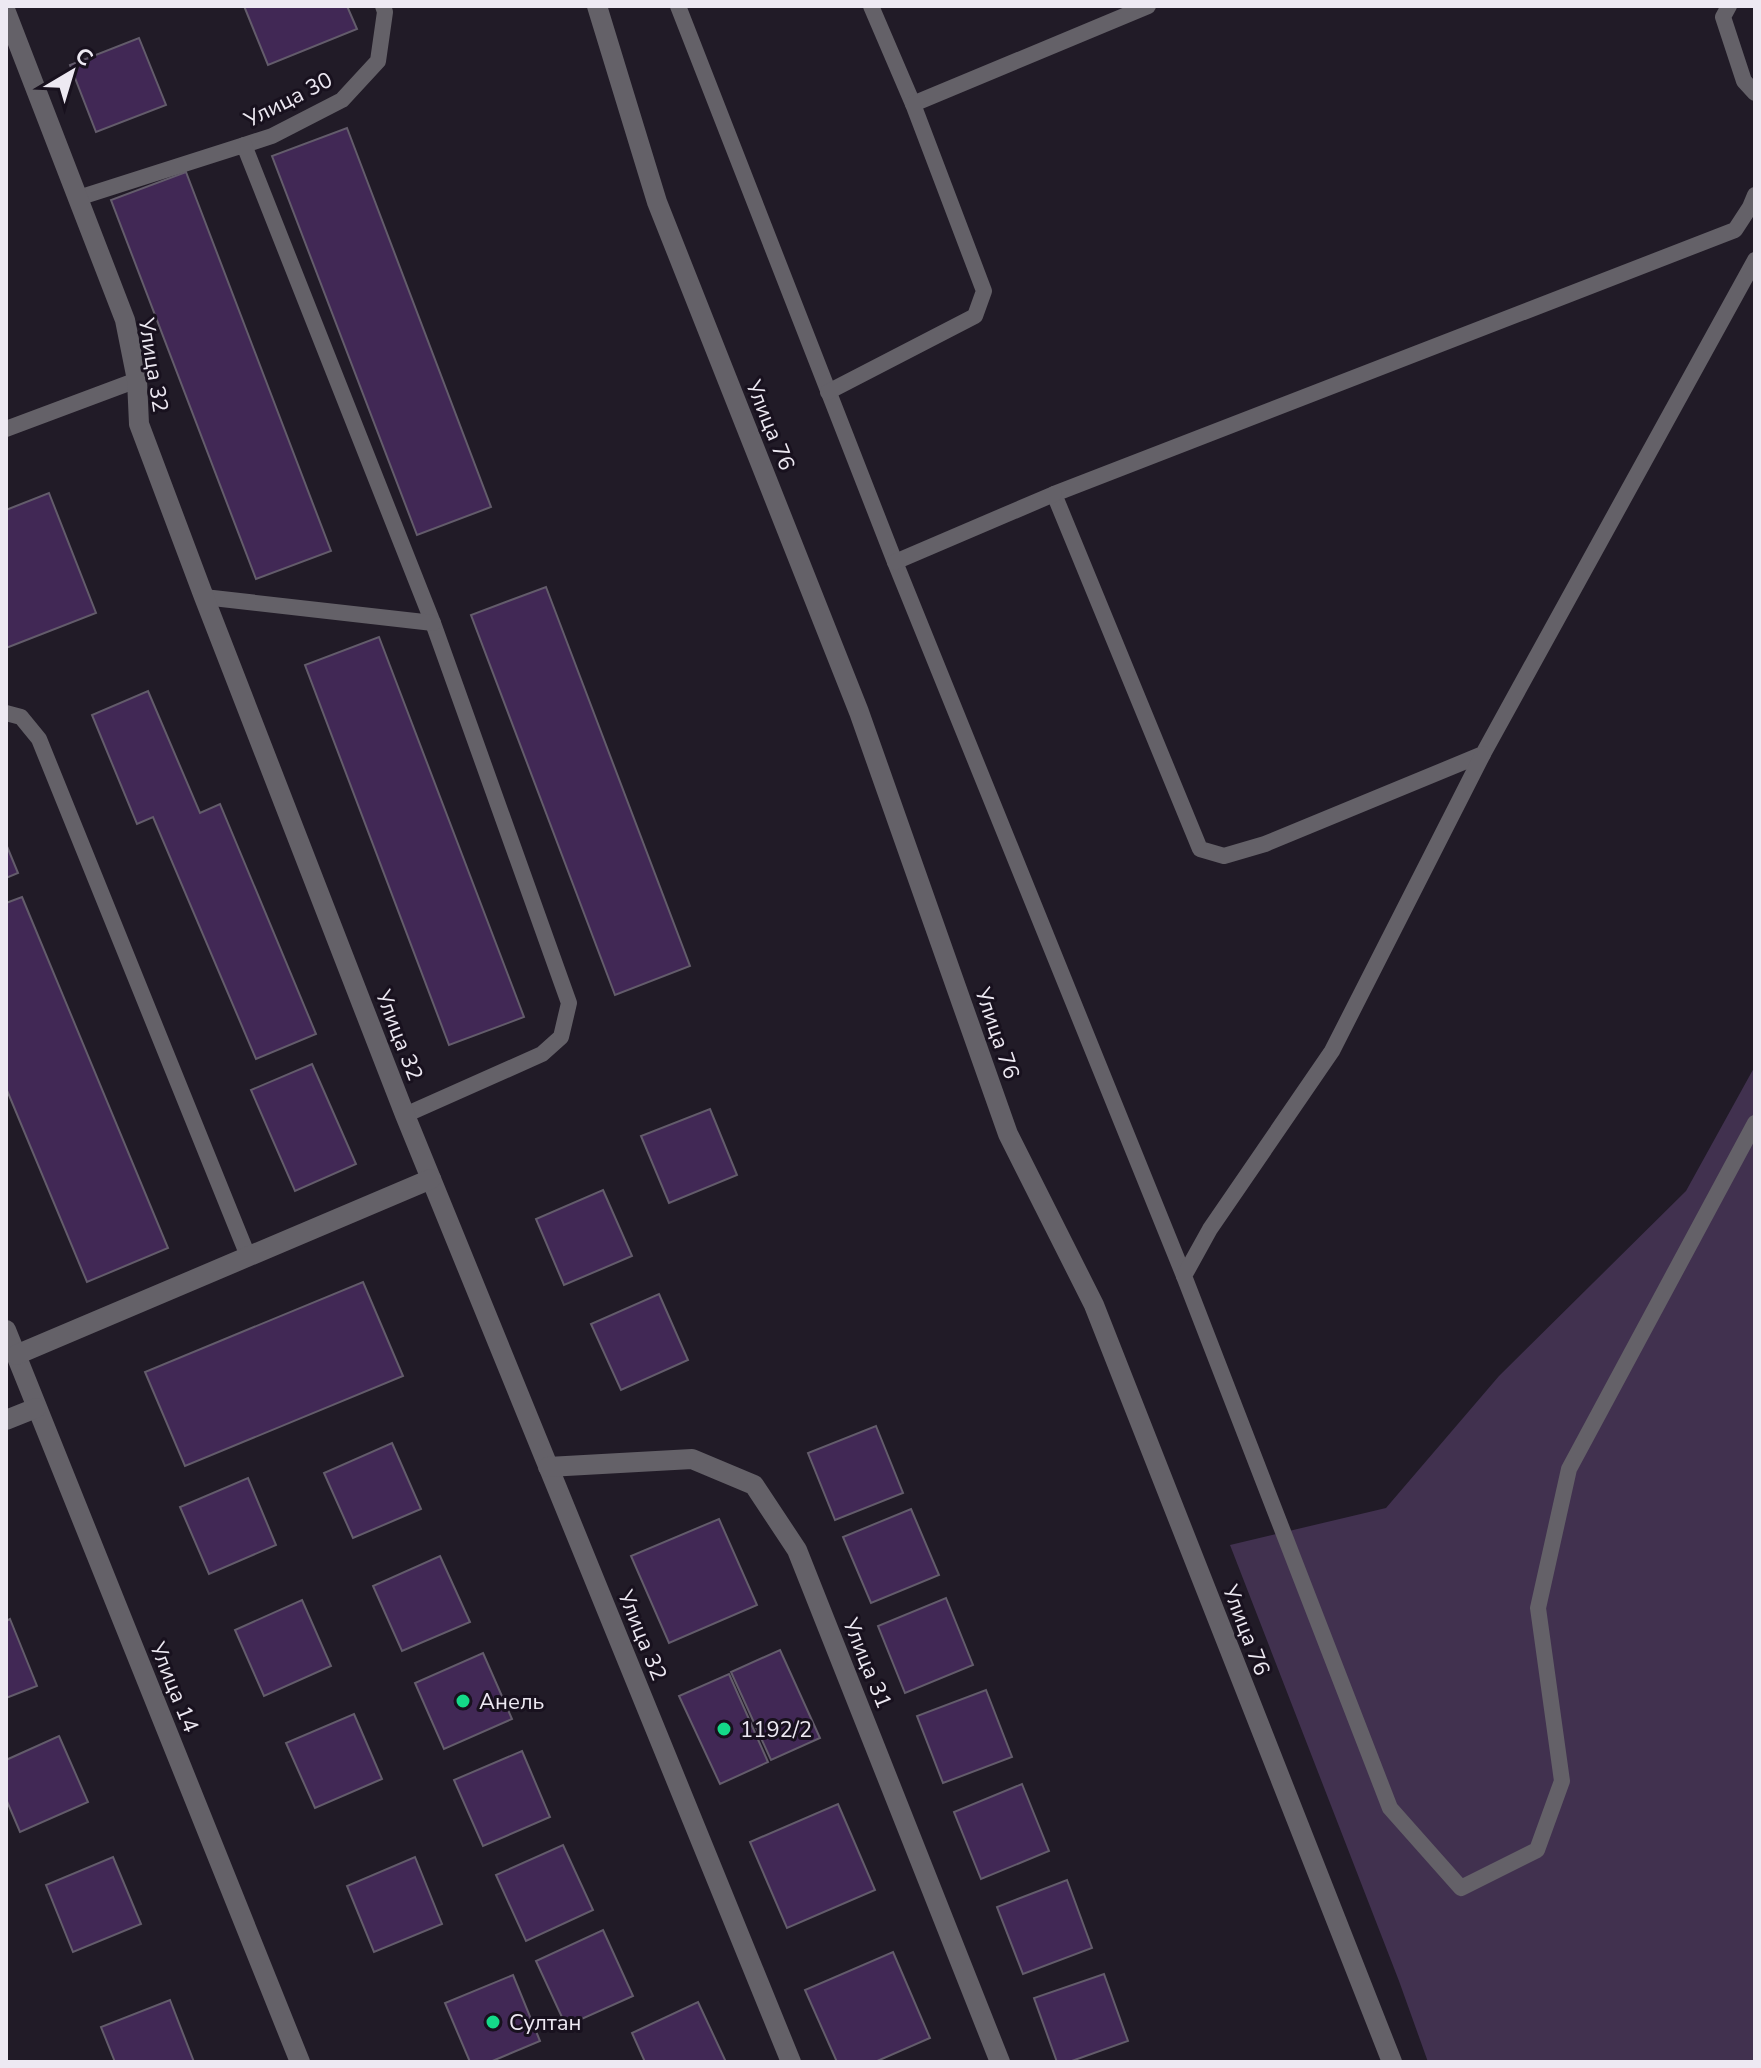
<svg xmlns="http://www.w3.org/2000/svg" width="1761" height="2068" font-family="'Nunito Sans',sans-serif">
<style>
.green{fill:#41314f}
.building{fill:#412855;stroke:#635c6b;stroke-width:2}
.lines{fill:none;stroke-linecap:round;stroke-linejoin:round}
.lane{stroke:#646168;stroke-width:16}
.street{stroke:#646168;stroke-width:20}
.poi-dot{fill:#14d989;stroke:#18111e;stroke-width:3}
.labels{text-anchor:middle;stroke-width:6;stroke-linejoin:round;paint-order:stroke}
.street-label{font-size:22px;fill:#ede9f2;stroke:#18111e}
.poi-label{font-size:22px;fill:#ede9f2;stroke:#18111e;text-anchor:start}
</style>
<rect width="100%" height="100%" fill="#211b27"/>
<polygon class="green" points="1755,1066 1755,2062 1428,2062 1399,1981 1230,1545 1386,1508 1499,1376 1686,1191"/>
<g class="building">
<polygon points="244,6 347,6 357,29 268,65"/>
<polygon points="139,38 166,105 96,132 70,65"/>
<polygon points="347,128 491,507 417,535 272,156"/>
<polygon points="186,172 331,551 256,579 111,200"/>
<polygon points="49,493 96,613 6,648 6,510"/>
<polygon points="546,587 690,966 615,995 471,615"/>
<polygon points="379,637 524,1017 449,1045 305,665"/>
<polygon points="148,691 200,813 220,804 316,1034 256,1059 153,817 137,824 92,715"/>
<polygon points="6,844 18,873 6,878"/>
<polygon points="22,897 168,1248 87,1282 6,1088 6,903"/>
<polygon points="312,1064 356,1164 295,1191 251,1090"/>
<polygon points="710,1109 737,1175 669,1203 641,1136"/>
<polygon points="603,1190 632,1256 564,1285 536,1219"/>
<polygon points="363,1282 403,1376 185,1466 145,1372"/>
<polygon points="659,1294 688,1360 621,1390 591,1324"/>
<polygon points="876,1426 903,1493 835,1520 808,1453"/>
<polygon points="392,1443 421,1509 353,1538 324,1473"/>
<polygon points="248,1478 276,1545 209,1574 180,1507"/>
<polygon points="911,1509 939,1575 871,1603 843,1537"/>
<polygon points="719,1519 757,1605 669,1643 631,1556"/>
<polygon points="440,1556 470,1622 402,1651 373,1586"/>
<polygon points="946,1598 973,1665 905,1693 878,1626"/>
<polygon points="302,1600 331,1666 264,1696 235,1630"/>
<polygon points="10,1619 37,1686 6,1698 6,1621"/>
<polygon points="780,1650 820,1738 771,1760 731,1672"/>
<polygon points="483,1653 512,1719 444,1749 415,1683"/>
<polygon points="729,1674 768,1762 720,1784 679,1696"/>
<polygon points="986,1690 1012,1757 943,1783 917,1716"/>
<polygon points="354,1714 382,1779 315,1808 286,1743"/>
<polygon points="59,1736 88,1802 20,1832 6,1799 6,1760"/>
<polygon points="522,1751 550,1817 483,1846 454,1780"/>
<polygon points="1022,1784 1049,1851 981,1879 954,1812"/>
<polygon points="838,1804 875,1890 787,1928 750,1842"/>
<polygon points="563,1845 593,1910 526,1941 496,1875"/>
<polygon points="113,1857 141,1924 73,1952 46,1885"/>
<polygon points="415,1857 442,1924 374,1952 347,1886"/>
<polygon points="1067,1880 1092,1948 1023,1974 997,1907"/>
<polygon points="603,1930 633,1996 566,2026 536,1961"/>
<polygon points="893,1952 930,2038 875,2062 837,2062 805,1990"/>
<polygon points="1104,1974 1128,2041 1069,2062 1057,2062 1034,1998"/>
<polygon points="513,1975 540,2041 490,2062 470,2062 445,2003"/>
<polygon points="170,2000 194,2062 115,2062 101,2027"/>
<polygon points="698,2002 726,2062 645,2062 632,2033"/>
</g>
<g class="lines">
<g class="lane">
<polyline points="678,6 895,562 1184,1276"/>
<polyline points="871,6 913,104"/>
<polyline points="1729,6 1723,17 1744,81 1755,93"/>
<polyline points="244,145 272,136 342,100 378,61 385,12 383,6"/>
<polyline points="1755,195 1750,207 1735,230 1054,494 1200,849 1224,856 1265,844 1483,754 1755,260"/>
<polyline points="78,198 244,145 433,623 569,1003 561,1037 542,1054 405,1115"/>
<polyline points="828,392 975,316 984,291 913,104 1148,6"/>
<polyline points="6,429 137,380"/>
<polyline points="895,562 1054,494"/>
<polyline points="204,597 433,623"/>
<polyline points="6,713 21,717 39,739 248,1256"/>
<polyline points="1483,754 1332,1051 1210,1229 1184,1276 1390,1808 1461,1888 1537,1850 1562,1781 1538,1608 1569,1469 1755,1123"/>
</g>
<g class="street">
<polyline points="597,6 657,202 859,712 1008,1134 1094,1305 1392,2062"/>
<polyline points="6,12 125,320 137,380 139,424 204,597 405,1115 791,2062"/>
<polyline points="6,1330 300,2062"/>
<polyline points="16,1355 431,1179"/>
<polyline points="6,1420 36,1408"/>
<polyline points="548,1467 692,1459 754,1485 797,1550 1000,2062"/>
</g>
</g>
<g class="poi-dot">
<circle cx="463" cy="1701" r="8"/>
<circle cx="724" cy="1729" r="8"/>
<circle cx="493" cy="2022" r="8"/>
</g>
<g class="labels">
<g class="street-label">
<text transform="translate(288 99) rotate(-27)" y="8">Улица 30</text>
<text transform="translate(154 365) rotate(81)" y="8">Улица 32</text>
<text transform="translate(771 425) rotate(68)" y="8">Улица 76</text>
<text transform="translate(998 1033) rotate(71)" y="8">Улица 76</text>
<text transform="translate(400 1035) rotate(69)" y="8">Улица 32</text>
<text transform="translate(1247 1630) rotate(69)" y="8">Улица 76</text>
<text transform="translate(643 1635) rotate(68)" y="8">Улица 32</text>
<text transform="translate(868 1663) rotate(68)" y="8">Улица 31</text>
<text transform="translate(175 1687) rotate(68)" y="8">Улица 14</text>
</g>
<g class="poi-label">
<text x="479" y="1709">Анель</text>
<text x="740" y="1737">1192/2</text>
<text x="509" y="2030">Султан</text>
</g>
</g>
<rect width="1761" height="2068" fill="none" stroke="#ede9f2" stroke-width="16"/>
<g transform="translate(72 72) rotate(38)" stroke="#18111e" stroke-width="6" paint-order="stroke">
<path d="M0-6L14 30L0 20L-14 30Z" fill="#ede9f2"/>
<text y="-12" font-size="22" font-weight="bold" text-anchor="middle" fill="#ede9f2">С</text>
</g>
</svg>
